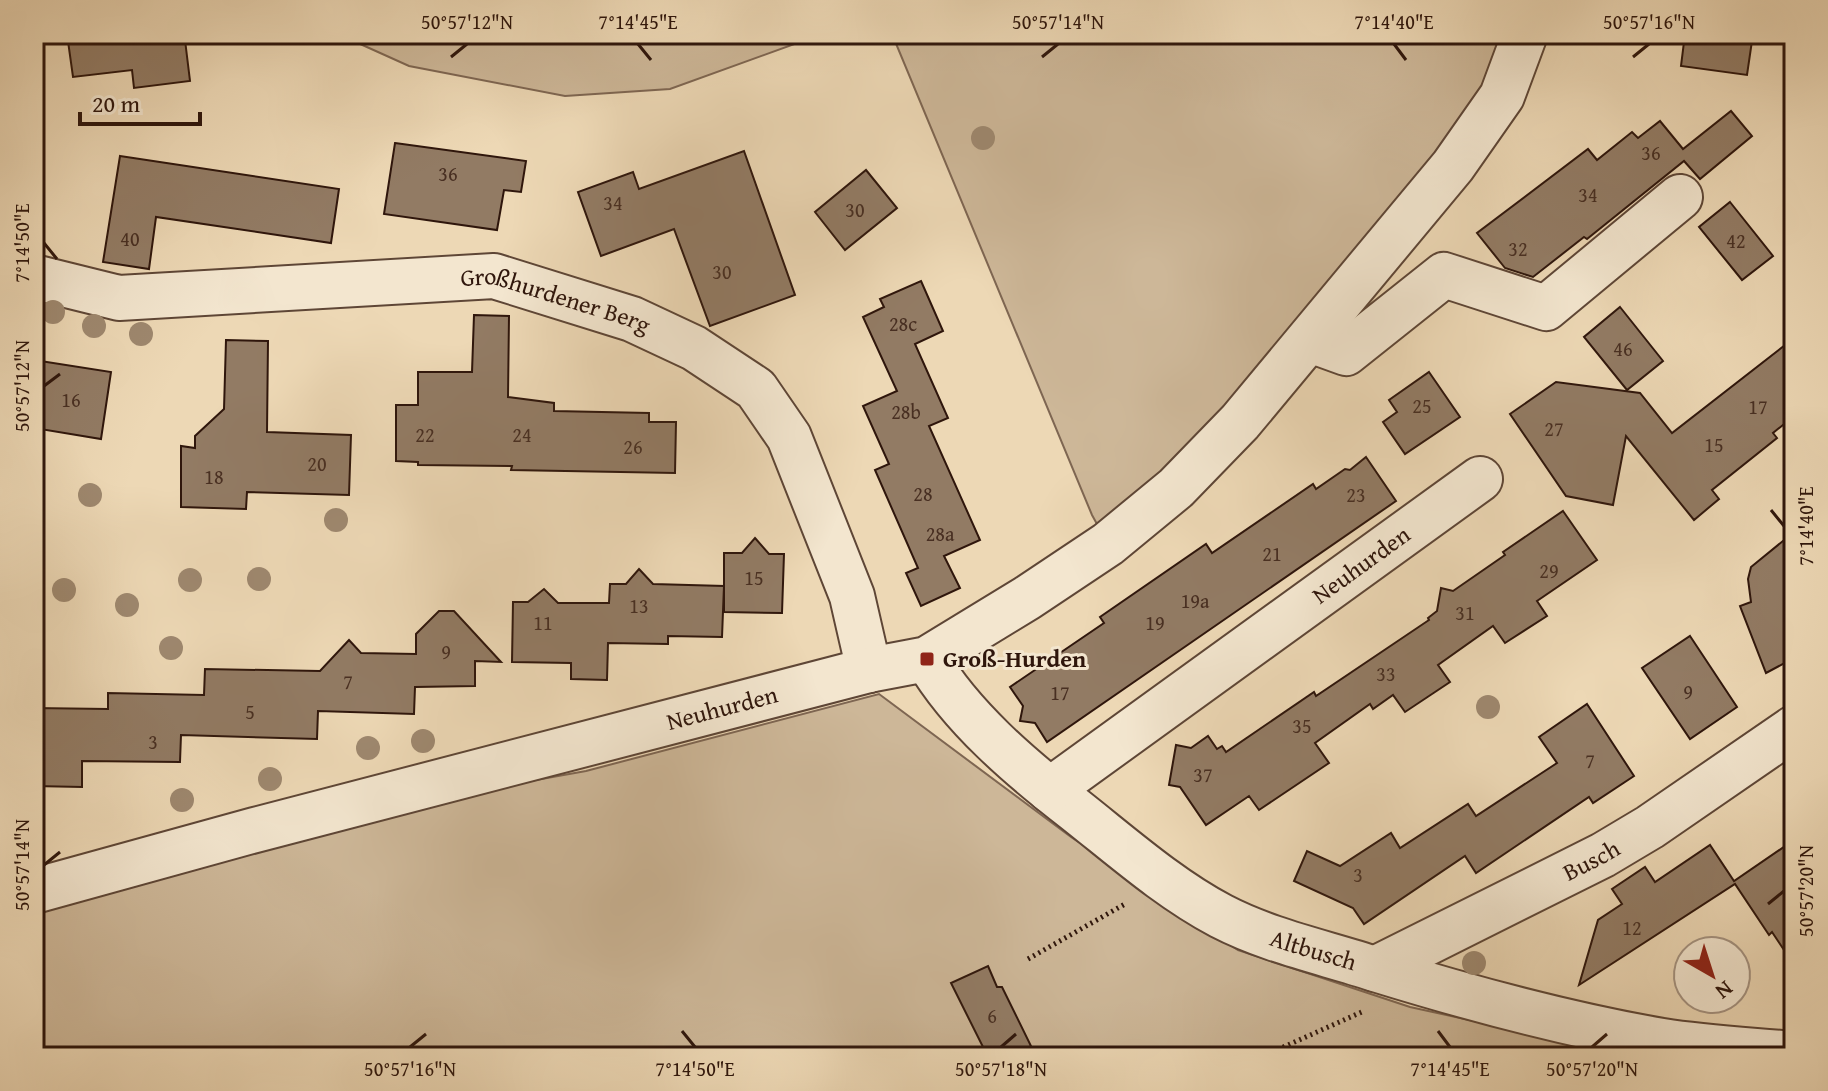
<svg xmlns="http://www.w3.org/2000/svg" width="1828" height="1091" font-family="'Gentium Book Plus',serif">
<style>
.green{fill:#cdb798;stroke:#7e6652;stroke-width:2}
.building{fill:#927b64;stroke:#2f160c;stroke-width:2}
.lines{fill:none;stroke-linecap:round;stroke-linejoin:round}
.street-casing{stroke:#5e4636;stroke-width:48}
.path{stroke:#2f160c;stroke-width:5;stroke-dasharray:2 4;stroke-linecap:butt}
.street{stroke:#f3e6cf;stroke-width:44}
.tree{fill:#9e886f}
.ticks{fill:none;stroke:#2f160c;stroke-width:3}
.poi-dot{fill:#8f2418;stroke:#f3e6cf;stroke-width:3}
.labels{text-anchor:middle;stroke-width:6;stroke-linejoin:round;paint-order:stroke}
.number-label{font-size:20px;fill:#482f22}
.street-label{font-size:24px;fill:#2f160c;stroke:#f3e6cf}
.poi-label{font-size:24px;font-weight:bold;fill:#2f160c;stroke:#f3e6cf;text-anchor:start}
.neatline{fill:none;stroke:#2f160c;stroke-width:3}
.ticks-label{font-size:20px;text-anchor:middle;fill:#2f160c}
</style>
<rect width="100%" height="100%" fill="#edd8b5"/>
<filter id="stains"><feTurbulence type="fractalNoise" baseFrequency=".0025" numOctaves="4"/><feColorMatrix values="0 0 0 0 .2 0 0 0 0 .09 0 0 0 0 .02 0 0 0 .5 -.17"/></filter>
<radialGradient id="worn" r=".72"><stop offset=".6" stop-color="#630" stop-opacity="0"/><stop offset="1" stop-color="#630" stop-opacity=".3"/></radialGradient>
<g class="green">
<polygon points="338,34 822,34 670,89 565,96 409,66"/>
<polygon points="892,34 1525,34 1502,96 1108,544 1092,515"/>
<polygon points="879,694 1071,837 1238,950 1410,1007 1629,1055 1650,1057 34,1057 34,891 255,830 586,771"/>
</g>
<g class="building">
<polygon points="67,34 148,34 149,44 185,40 190,81 134,88 132,70 73,77"/>
<polygon points="1685,34 1753,34 1747,75 1681,66"/>
<polygon points="1731,111 1752,136 1700,179 1684,161 1587,239 1584,237 1533,277 1505,268 1477,233 1588,149 1597,160 1632,132 1638,138 1660,121 1683,149"/>
<polygon points="395,143 526,161 521,192 504,190 497,230 384,214"/>
<polygon points="744,151 795,295 710,326 674,229 601,256 578,192 633,172 639,189"/>
<polygon points="120,156 339,189 331,243 156,217 149,269 103,262"/>
<polygon points="866,170 897,208 845,250 815,212"/>
<polygon points="1730,202 1773,256 1742,280 1699,227"/>
<polygon points="921,281 943,331 915,344 948,418 929,426 980,540 944,556 960,588 921,606 906,573 918,568 875,470 889,464 863,406 897,391 863,317 884,307 880,299"/>
<polygon points="1620,307 1663,361 1627,390 1584,337"/>
<polygon points="474,315 509,316 508,397 554,403 554,411 649,413 649,422 676,422 675,473 511,470 512,466 418,465 418,462 396,461 396,405 418,405 418,372 472,372"/>
<polygon points="1794,338 1794,416 1773,433 1777,438 1712,490 1719,499 1694,520 1626,436 1613,505 1566,496 1510,414 1556,382 1640,393 1672,433"/>
<polygon points="226,340 268,341 267,432 351,435 349,495 247,492 246,509 181,507 181,446 195,448 195,436 224,409"/>
<polygon points="34,360 111,372 101,439 34,428"/>
<polygon points="1429,372 1460,417 1405,454 1383,422 1397,412 1389,400"/>
<polygon points="1366,457 1396,501 1047,742 1035,723 1020,721 1023,706 1010,687 1104,623 1100,617 1206,544 1212,553 1313,484 1316,489 1345,469 1350,470"/>
<polygon points="1563,511 1597,560 1537,601 1547,616 1505,643 1493,626 1438,665 1450,682 1405,712 1393,695 1373,709 1370,704 1315,743 1329,763 1259,810 1249,796 1206,825 1180,787 1169,785 1176,745 1191,748 1208,736 1217,749 1222,746 1226,752 1314,692 1316,696 1429,620 1428,618 1437,611 1441,588 1453,591 1505,555 1503,552"/>
<polygon points="1794,532 1794,658 1766,673 1740,606 1751,602 1748,579 1751,567"/>
<polygon points="755,538 769,554 784,554 782,613 724,612 724,553 742,553"/>
<polygon points="639,569 653,584 724,586 722,637 668,636 668,644 608,643 607,680 571,679 571,663 512,662 513,602 528,602 544,589 558,603 609,603 610,584 626,584"/>
<polygon points="439,611 454,611 501,662 475,661 475,686 415,687 414,714 318,711 317,739 181,735 180,762 82,761 82,787 34,786 34,708 108,709 108,693 204,695 205,669 320,671 349,640 361,653 416,654 416,634"/>
<polygon points="1690,636 1737,707 1690,739 1642,668"/>
<polygon points="1587,704 1634,776 1593,803 1589,797 1476,873 1465,856 1364,924 1353,908 1294,881 1307,851 1340,866 1391,833 1400,848 1468,804 1476,816 1557,763 1539,737"/>
<polygon points="1794,840 1794,965 1772,932 1769,935 1735,884 1579,985 1598,920 1622,904 1612,889 1645,867 1655,882 1710,845 1734,881"/>
<polygon points="988,966 997,987 1002,987 1031,1046 1011,1057 988,1057 951,983"/>
</g>
<g class="lines">
<g class="street-casing">
<g id="street">
<path id="s1" d="M34 277 119 298 494 276 632 319 694 348 756 389 789 437 852 596 869 670"/>
<polyline points="1310,340 1346,353 1444,275 1546,308 1680,197"/>
<path id="s2" d="M927 659C961 717 1021 768 1074 809 1121 846 1168 888 1221 916 1269 941 1323 952 1375 969 1469 998 1564 1024 1662 1041 1705 1048 1750 1050 1794 1054"/>
<path id="s3" d="M1050 790 1480 479"/>
<path id="s4" d="M34 891 255 830 869 670 927 659 1027 598 1108 544 1176 488 1240 422 1453 166 1502 96 1525 34"/>
<path id="s5" d="M1375 969 1603 855 1650 827 1794 728"/>
</g>
</g>
<g class="path">
<polyline points="1028,959 1125,904"/>
<polyline points="1261,1057 1364,1011"/>
</g>
<use href="#street" class="street"/>
</g>
<g class="tree">
<circle cx="983" cy="138" r="12"/>
<circle cx="53" cy="312" r="12"/>
<circle cx="94" cy="326" r="12"/>
<circle cx="141" cy="334" r="12"/>
<circle cx="90" cy="495" r="12"/>
<circle cx="336" cy="520" r="12"/>
<circle cx="259" cy="579" r="12"/>
<circle cx="190" cy="580" r="12"/>
<circle cx="64" cy="590" r="12"/>
<circle cx="127" cy="605" r="12"/>
<circle cx="171" cy="648" r="12"/>
<circle cx="1488" cy="707" r="12"/>
<circle cx="423" cy="741" r="12"/>
<circle cx="368" cy="748" r="12"/>
<circle cx="270" cy="779" r="12"/>
<circle cx="182" cy="800" r="12"/>
<circle cx="1474" cy="963" r="12"/>
</g>
<path class="ticks" d="M638 44 651 60M1394 44 1406 60M451 57 467 44M1042 57 1058 44M1633 57 1649 44M44 243 57 259M44 386 60 374M1771 510 1784 526M44 865 60 852M1768 904 1784 891M682 1031 695 1047M1438 1031 1450 1047M410 1047 426 1034M1001 1047 1016 1034M1592 1047 1607 1034"/>
<rect class="poi-dot" x="919" y="651" width="16" height="16" rx="4"/>
<g class="labels">
<g class="number-label">
<text x="1651" y="160">36</text>
<text x="448" y="181">36</text>
<text x="1588" y="202">34</text>
<text x="613" y="210">34</text>
<text x="855" y="217">30</text>
<text x="130" y="246">40</text>
<text x="1736" y="248">42</text>
<text x="1518" y="256">32</text>
<text x="722" y="279">30</text>
<text x="903" y="331">28c</text>
<text x="1623" y="356">46</text>
<text x="71" y="407">16</text>
<text x="1422" y="413">25</text>
<text x="1758" y="414">17</text>
<text x="906" y="419">28b</text>
<text x="1554" y="436">27</text>
<text x="425" y="442">22</text>
<text x="522" y="442">24</text>
<text x="1714" y="452">15</text>
<text x="633" y="454">26</text>
<text x="317" y="471">20</text>
<text x="214" y="484">18</text>
<text x="923" y="501">28</text>
<text x="1356" y="502">23</text>
<text x="940" y="541">28a</text>
<text x="1272" y="561">21</text>
<text x="1549" y="578">29</text>
<text x="754" y="585">15</text>
<text x="1195" y="608">19a</text>
<text x="639" y="613">13</text>
<text x="1465" y="620">31</text>
<text x="543" y="630">11</text>
<text x="1155" y="630">19</text>
<text x="446" y="659">9</text>
<text x="1386" y="681">33</text>
<text x="348" y="689">7</text>
<text x="1688" y="699">9</text>
<text x="1060" y="700">17</text>
<text x="250" y="719">5</text>
<text x="1302" y="733">35</text>
<text x="153" y="749">3</text>
<text x="1590" y="768">7</text>
<text x="1203" y="782">37</text>
<text x="1358" y="882">3</text>
<text x="1632" y="935">12</text>
<text x="992" y="1023">6</text>
</g>
<g class="street-label">
<text dy="8" stroke="none"><textPath href="#s1" startOffset="528">Großhurdener Berg</textPath></text>
<text dy="8" stroke="none"><textPath href="#s3" startOffset="384">Neuhurden</textPath></text>
<text dy="8" stroke="none"><textPath href="#s4" startOffset="712">Neuhurden</textPath></text>
<text dy="8" stroke="none"><textPath href="#s5" startOffset="242">Busch</textPath></text>
<text dy="8" stroke="none"><textPath href="#s2" startOffset="492">Altbusch</textPath></text>
</g>
<g class="poi-label">
<text x="943" y="667">Groß-Hurden</text>
</g>
</g>
<rect width="1828" height="1091" fill="none" stroke="#edd8b5" stroke-width="88"/>
<g transform="translate(1712 975) rotate(141)"><circle r="38" fill="#f3e6cf" stroke="#a59381" stroke-width="2"/>
<path d="M0-6L14 30L0 20L-14 30Z" fill="#8f2418"/>
<text y="-12" font-size="22" font-weight="bold" text-anchor="middle" fill="#2f160c">N</text>
</g>
<path d="M80 112v12h120v-12" fill="none" stroke="#2f160c" stroke-width="4"/>
<text x="92" y="112" font-size="24" fill="#2f160c" stroke="#f3e6cf" stroke-width="6" paint-order="stroke">20 m</text>
<rect x="44" y="44" width="1740" height="1003" class="neatline"/>
<g class="ticks-label">
<text x="467" y="29">50°57'12"N</text>
<text x="638" y="29">7°14'45"E</text>
<text x="1058" y="29">50°57'14"N</text>
<text x="1394" y="29">7°14'40"E</text>
<text x="1649" y="29">50°57'16"N</text>
<text transform="translate(22 243) rotate(-90)" y="7">7°14'50"E</text>
<text transform="translate(22 386) rotate(-90)" y="7">50°57'12"N</text>
<text transform="translate(1806 526) rotate(-90)" y="7">7°14'40"E</text>
<text transform="translate(22 865) rotate(-90)" y="7">50°57'14"N</text>
<text transform="translate(1806 891) rotate(-90)" y="7">50°57'20"N</text>
<text x="410" y="1076">50°57'16"N</text>
<text x="695" y="1076">7°14'50"E</text>
<text x="1001" y="1076">50°57'18"N</text>
<text x="1450" y="1076">7°14'45"E</text>
<text x="1592" y="1076">50°57'20"N</text>
</g>
<rect width="100%" height="100%" filter="url(#stains)"/>
<rect width="100%" height="100%" fill="url(#worn)"/>
</svg>
